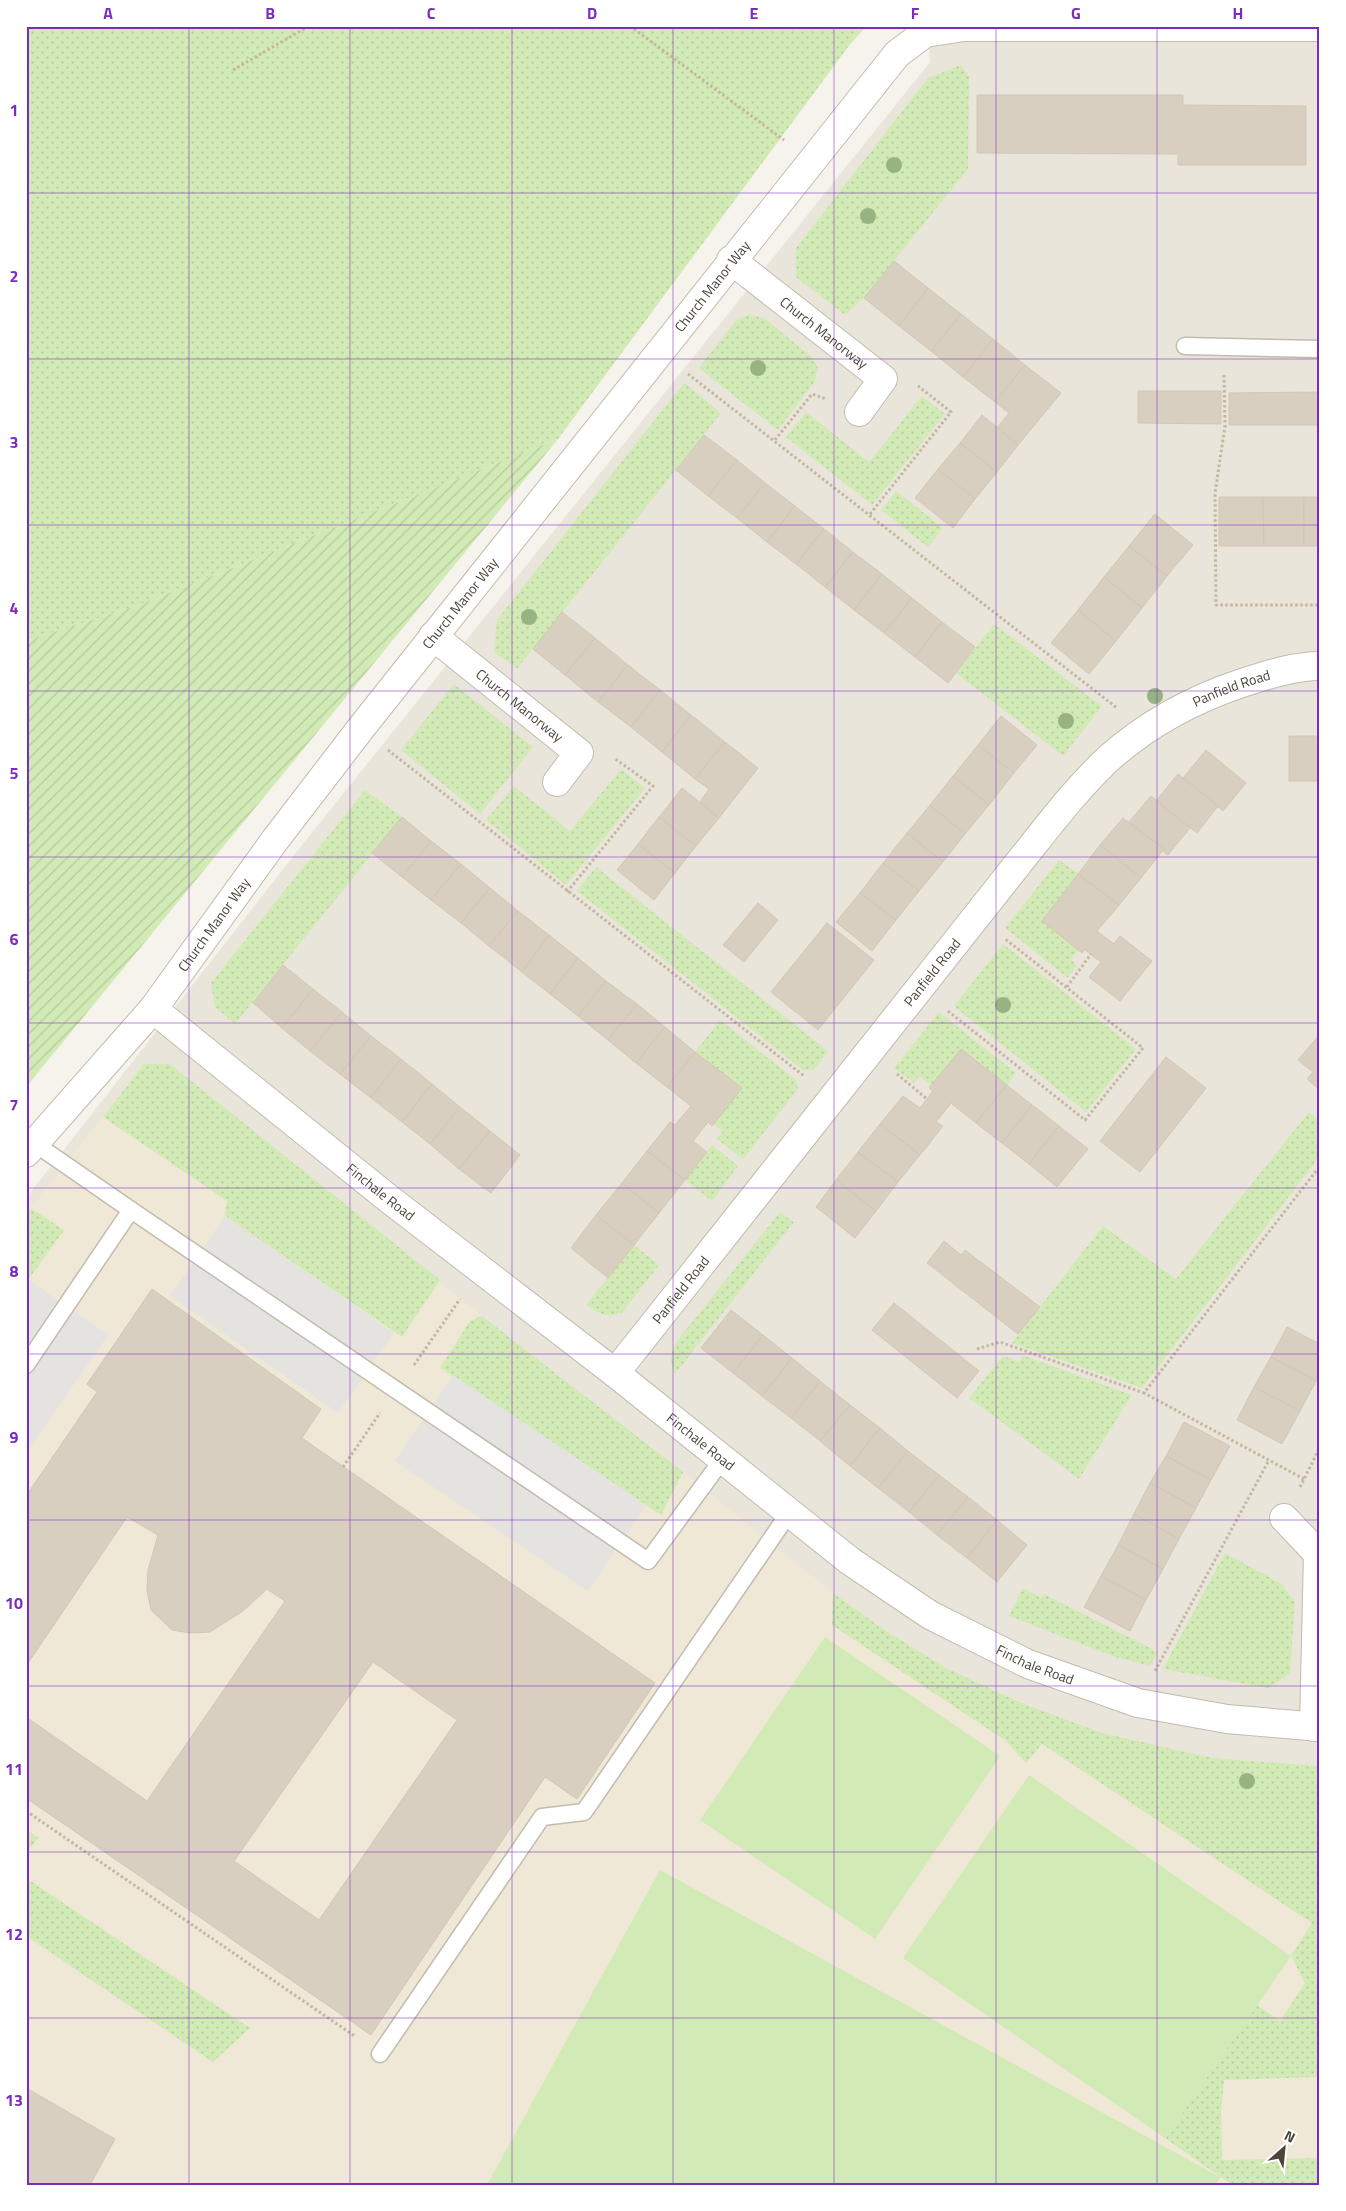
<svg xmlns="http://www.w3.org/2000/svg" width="1346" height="2211" font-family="'Titillium Web',sans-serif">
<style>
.residential{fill:#eae5da}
.education{fill:#efe8d6}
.grass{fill:url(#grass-dots)}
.park{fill:#d2eab5}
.garden{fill:url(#garden-furrows)}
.parking{fill:#e5e3e0}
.building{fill:#d8cfc1;stroke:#d3c7b4;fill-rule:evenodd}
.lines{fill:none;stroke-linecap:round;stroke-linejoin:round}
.lane-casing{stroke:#c2bbae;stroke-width:19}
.street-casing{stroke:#c2bbae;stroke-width:30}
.path{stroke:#c4b79f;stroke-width:3;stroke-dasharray:2.5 2.5;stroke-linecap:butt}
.lane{stroke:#fff;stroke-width:16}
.street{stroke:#fff;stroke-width:28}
.tree{fill:#97b381}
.grid{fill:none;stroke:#7b2cbf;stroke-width:1;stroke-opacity:0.55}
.labels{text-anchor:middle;stroke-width:4.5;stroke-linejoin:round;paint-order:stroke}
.street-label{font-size:14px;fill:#4b4439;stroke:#fff}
.neatline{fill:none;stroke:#7b2cbf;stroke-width:2}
.grid-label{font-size:16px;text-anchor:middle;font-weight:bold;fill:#7b2cbf}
</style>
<defs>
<pattern id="grass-dots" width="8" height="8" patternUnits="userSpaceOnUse" patternTransform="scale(1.25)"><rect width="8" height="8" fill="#d2eab5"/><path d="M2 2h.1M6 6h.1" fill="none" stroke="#b6ca9c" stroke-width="1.8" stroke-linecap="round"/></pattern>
<pattern id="garden-furrows" width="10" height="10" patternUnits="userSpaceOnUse" patternTransform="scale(1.25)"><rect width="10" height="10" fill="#d2eab5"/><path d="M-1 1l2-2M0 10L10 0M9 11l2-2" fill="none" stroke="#b6ca9c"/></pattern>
</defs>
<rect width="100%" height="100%" fill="#f6f3ec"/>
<polygon class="residential" points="928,26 1320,26 1320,2185 26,2185 26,1198 302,845 930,62"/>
<polygon class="education" points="144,1064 170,1064 482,1316 683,1472 833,1593 911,1648 946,1668 1019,1702 1102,1733 1213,1758 1320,1766 1320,2185 26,2185 26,1214"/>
<g class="grass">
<polygon points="26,26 867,26 851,43 558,439 136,606 26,641"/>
<polygon points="961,65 969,76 968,169 864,298 845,315 796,277 796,248 928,78"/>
<polygon points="749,315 764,318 812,357 818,367 815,381 778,430 699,368 737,319"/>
<polygon points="684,383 721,413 517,669 494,652 497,620"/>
<polygon points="922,396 945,414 872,505 786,437 806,412 869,462"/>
<polygon points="896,491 943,528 928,547 881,510"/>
<polygon points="994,624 1102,706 1063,756 956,673"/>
<polygon points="454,684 533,747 480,814 401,750"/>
<polygon points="621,769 645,788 566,885 486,820 514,786 570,831"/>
<polygon points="365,790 402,817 235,1024 215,1007 211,983"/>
<polygon points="1059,860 1078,874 1042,921 1078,950 1071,960 1077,965 1068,978 1005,928"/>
<polygon points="596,867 828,1051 814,1070 803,1070 577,891"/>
<polygon points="1003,944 1136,1049 1086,1112 954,1006"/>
<polygon points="939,1012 1016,1073 1007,1085 961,1049 932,1086 919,1076 914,1083 894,1068"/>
<polygon points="720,1020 796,1080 798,1089 743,1159 717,1139 723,1131 714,1124 742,1088 695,1052"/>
<polygon points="144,1064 170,1064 440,1280 402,1337 225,1216 227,1201 103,1117"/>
<polygon points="1309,1112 1320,1121 1320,1156 1142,1388 1012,1343 1103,1226 1176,1279"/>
<polygon points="712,1145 738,1166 712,1201 685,1180"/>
<polygon points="31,1208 64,1230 26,1283 26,1214"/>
<path d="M780 1212 794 1222 675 1374C669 1361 670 1354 677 1341Z"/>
<path d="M634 1245 659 1265 622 1313C607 1318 599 1314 586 1305Z"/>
<polygon points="482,1316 683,1472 661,1515 440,1368 470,1321"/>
<polygon points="1022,1355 1132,1395 1079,1479 969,1398 1003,1356 1020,1362"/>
<polygon points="1225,1553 1282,1584 1295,1602 1290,1673 1268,1688 1163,1669"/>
<polygon points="1023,1588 1041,1598 1044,1594 1158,1652 1150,1666 1115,1657 1009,1616"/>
<polygon points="833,1593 886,1631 946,1668 1019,1702 1102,1733 1213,1758 1320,1766 1320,2077 1224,2080 1221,2111 1222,2160 1320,2158 1320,2185 1232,2185 1165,2138 1257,2005 1280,2021 1305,1983 1291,1956 1312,1923 1042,1744 1026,1763 1006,1741 832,1625"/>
<polygon points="26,1829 38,1838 26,1854"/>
<polygon points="26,1878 250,2028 213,2062 26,1936"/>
</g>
<g class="park">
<polygon points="825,1637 1000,1756 875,1939 700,1820"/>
<polygon points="1029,1775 1291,1956 1165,2138 903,1958"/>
<polygon points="660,1870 1220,2177 1216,2185 487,2185"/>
</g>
<polygon class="garden" points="558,439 26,1087 26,641 136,606"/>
<g class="parking">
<polygon points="225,1216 394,1333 338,1413 170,1296"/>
<polygon points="29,1280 108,1335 26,1453 26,1283"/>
<polygon points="453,1375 646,1505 588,1591 395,1461"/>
</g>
<g class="building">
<polygon points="977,95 1183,95 1183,105 1306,106 1306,165 1178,165 1178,154 977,153"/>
<polygon points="894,261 928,288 899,326 864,298"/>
<polygon points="928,288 961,314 931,351 899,326"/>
<polygon points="961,314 993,339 963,377 931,351"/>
<polygon points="993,339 1025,365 995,402 963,377"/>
<polygon points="1025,365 1061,393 1018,445 997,428 1009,413 995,402"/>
<polygon points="1138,391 1221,391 1221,424 1138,423"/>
<polygon points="1320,392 1320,425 1229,425 1229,393"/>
<polygon points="982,415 1018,445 997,472 960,443"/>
<polygon points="704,435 737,460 708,496 676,470"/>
<polygon points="960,443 997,472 975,499 938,469"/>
<polygon points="737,460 765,483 737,518 708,496"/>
<polygon points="938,469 975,499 953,528 915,498"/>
<polygon points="765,483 795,506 767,542 737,518"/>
<polygon points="1219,497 1263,497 1264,546 1219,546"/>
<polygon points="1263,497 1304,497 1304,546 1264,546"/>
<rect x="1304" y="497" width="16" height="49"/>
<polygon points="795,506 824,529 796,564 767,542"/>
<polygon points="1155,514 1193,545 1167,576 1129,546"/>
<polygon points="824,529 853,552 825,587 796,564"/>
<polygon points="1129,546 1167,576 1142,608 1104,577"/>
<polygon points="853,552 882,574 854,610 825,587"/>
<polygon points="882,574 912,598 884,633 854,610"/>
<polygon points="1104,577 1142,608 1116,641 1078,610"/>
<polygon points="912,598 942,622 915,657 884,633"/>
<polygon points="1078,610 1116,641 1089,674 1051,643"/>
<polygon points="562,612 595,638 565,675 533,649"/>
<polygon points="942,622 975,647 948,683 915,657"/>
<polygon points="595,638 628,665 598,702 565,675"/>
<polygon points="628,665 660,690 631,727 598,702"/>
<polygon points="660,690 691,715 662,752 631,727"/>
<polygon points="691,715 725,742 695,779 662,752"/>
<polygon points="1001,716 1037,745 1014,773 978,745"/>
<rect x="1289" y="736" width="31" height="45"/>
<polygon points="725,742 758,768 719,818 700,802 709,789 695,779"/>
<polygon points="978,745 1014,773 989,805 953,776"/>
<polygon points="1206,750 1246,783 1223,811 1183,778"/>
<polygon points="1178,774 1218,806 1197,833 1156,801"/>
<polygon points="953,776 989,805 965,834 930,805"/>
<polygon points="682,788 719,818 696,846 659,817"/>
<polygon points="1151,796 1190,828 1168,855 1129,822"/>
<polygon points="930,805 965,834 943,862 907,833"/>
<polygon points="402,817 431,841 402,877 372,853"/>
<polygon points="659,817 696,846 675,873 638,844"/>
<polygon points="1123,818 1164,849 1141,878 1100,845"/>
<polygon points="907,833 943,862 919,891 883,863"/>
<polygon points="431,841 461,864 431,900 402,877"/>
<polygon points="638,844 675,873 654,900 617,870"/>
<polygon points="1100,845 1141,878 1119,905 1078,874"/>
<polygon points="883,863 919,891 896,920 860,893"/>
<polygon points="461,864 490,888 461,923 431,900"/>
<polygon points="1078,874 1119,905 1097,931 1114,944 1120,936 1152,961 1120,1001 1089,977 1101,962 1085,950 1082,953 1042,921"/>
<polygon points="490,888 518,911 489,946 461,923"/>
<polygon points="860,893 896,920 872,951 836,922"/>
<polygon points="758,903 778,920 744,962 723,945"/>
<polygon points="518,911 549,935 522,972 489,946"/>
<polygon points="827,923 874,960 818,1030 771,992"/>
<polygon points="549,935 578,958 550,994 522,972"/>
<polygon points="578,958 606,981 578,1016 550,994"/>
<polygon points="283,965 313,989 282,1028 253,1003"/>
<polygon points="606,981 637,1004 608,1040 578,1016"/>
<polygon points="313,989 342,1012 310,1051 282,1028"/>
<polygon points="637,1004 665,1027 636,1063 608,1040"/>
<polygon points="342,1012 371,1036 340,1074 310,1051"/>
<polygon points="665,1027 695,1052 667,1087 636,1063"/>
<polygon points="1320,1034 1320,1090 1307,1079 1313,1072 1298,1060"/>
<polygon points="371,1036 401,1059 371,1098 340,1074"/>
<polygon points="961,1049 1007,1085 976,1123 951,1103 936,1122 943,1126 920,1155 880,1124 903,1096 920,1108 933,1091 929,1088"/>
<polygon points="695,1052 742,1088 714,1124 712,1126 708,1122 693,1141 707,1152 685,1180 647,1151 670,1122 675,1125 691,1106 667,1087"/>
<polygon points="1166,1057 1206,1088 1140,1172 1100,1141"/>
<polygon points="401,1059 432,1084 402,1122 371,1098"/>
<polygon points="432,1084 460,1107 430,1144 402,1122"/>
<polygon points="1007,1085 1032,1105 1002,1143 976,1123"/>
<polygon points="1032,1105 1059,1126 1029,1164 1002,1143"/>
<polygon points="460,1107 490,1131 459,1169 430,1144"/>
<polygon points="880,1124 920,1155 898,1182 858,1152"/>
<polygon points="1059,1126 1088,1149 1057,1187 1029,1164"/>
<polygon points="490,1131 520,1155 491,1193 459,1169"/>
<polygon points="647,1151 685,1180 659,1213 622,1183"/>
<polygon points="858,1152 898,1182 876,1211 836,1180"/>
<polygon points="836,1180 876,1211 855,1238 816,1207"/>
<polygon points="622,1183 659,1213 634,1245 596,1215"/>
<polygon points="596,1215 634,1245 608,1278 571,1248"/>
<polygon points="944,1241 961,1255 965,1250 1040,1307 1018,1334 927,1263"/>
<path d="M152 1289 321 1409 302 1438 655 1683 577 1799 545 1777 371 2035 26 1798V1717L147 1801 285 1601 267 1589 243 1611 210 1632 190 1633 172 1630 151 1610 147 1590 148 1570 158 1535 127 1517 26 1666V1496L97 1392 87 1384ZM373 1662 457 1720 319 1920 234 1861Z"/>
<polygon points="894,1303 979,1371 957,1398 872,1330"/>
<polygon points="731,1310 763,1335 733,1373 701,1348"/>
<polygon points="1287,1327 1320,1344 1320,1373 1316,1381 1271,1357"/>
<polygon points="763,1335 792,1358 762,1396 733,1373"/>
<polygon points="1271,1357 1316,1381 1300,1411 1254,1387"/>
<polygon points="792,1358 820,1381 791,1418 762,1396"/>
<polygon points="820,1381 850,1405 820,1441 791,1418"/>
<polygon points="1254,1387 1300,1411 1282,1444 1237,1420"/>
<polygon points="850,1405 880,1428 850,1466 820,1441"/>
<polygon points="1184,1422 1230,1446 1211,1480 1166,1456"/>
<polygon points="880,1428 908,1451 878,1488 850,1466"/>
<polygon points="908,1451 939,1475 909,1512 878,1488"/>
<polygon points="1166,1456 1211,1480 1196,1508 1150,1483"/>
<polygon points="939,1475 968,1497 937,1535 909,1512"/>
<polygon points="1150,1483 1196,1508 1179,1539 1134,1514"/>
<polygon points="968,1497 997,1520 967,1558 937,1535"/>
<polygon points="1134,1514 1179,1539 1163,1569 1118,1545"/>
<polygon points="997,1520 1027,1545 997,1582 967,1558"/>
<polygon points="1118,1545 1163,1569 1146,1600 1101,1576"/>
<polygon points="1101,1576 1146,1600 1130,1631 1084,1607"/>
<polygon points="26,2088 115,2139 90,2185 26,2185"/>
</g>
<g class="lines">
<g class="lane-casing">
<g id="lane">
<polyline points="1185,346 1320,349"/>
<polyline points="131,1210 648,1561 722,1460"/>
<polyline points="26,1365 131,1210 34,1143"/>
<polyline points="380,2054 542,1817 584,1812 789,1513"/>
</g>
</g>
<g class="street-casing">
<g id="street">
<path id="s1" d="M731 260 883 379 859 412"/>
<path id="s2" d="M433 636 579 753 557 782"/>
<path id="s3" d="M153 1009 389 1199 615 1373 850 1561 930 1615 1028 1664 1138 1703 1227 1719 1320 1727"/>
<path id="s4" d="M26 1153 153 1009 275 840 361 728 897 54 925 33 964 27H1320"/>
<path id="s5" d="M615 1373 1017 865C1046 829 1074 791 1108 759 1146 725 1194 699 1242 683 1267 675 1294 666 1320 666"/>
<polyline points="1284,1518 1318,1554 1314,1727"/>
</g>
</g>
<g class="path">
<polyline points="630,26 784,140"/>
<polyline points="233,70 309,26"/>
<polyline points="688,374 1117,708"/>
<polyline points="1224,375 1225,426 1215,493 1216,605 1320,605"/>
<polyline points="775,440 812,394 826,399"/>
<polyline points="870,514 951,412 918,386"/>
<polyline points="388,750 804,1076"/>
<polyline points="567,892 653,786 614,758"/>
<polyline points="1067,987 1091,954"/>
<polyline points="948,1011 1085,1120 1143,1048 1004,938"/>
<polyline points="897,1074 927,1099"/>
<polyline points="977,1349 1000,1342 1144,1393"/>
<polyline points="414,1365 460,1299"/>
<polyline points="343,1467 380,1413"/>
<polyline points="1304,1479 1144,1393 1320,1166"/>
<polyline points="1300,1487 1320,1447"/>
<polyline points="1155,1671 1269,1460"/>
<polyline points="26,1811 356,2037"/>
</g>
<use href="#lane" class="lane"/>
<use href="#street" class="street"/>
</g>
<g class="tree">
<circle cx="894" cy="165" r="8"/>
<circle cx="868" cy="216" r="8"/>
<circle cx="758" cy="368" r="8"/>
<circle cx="529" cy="617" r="8"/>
<circle cx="1155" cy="696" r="8"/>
<circle cx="1066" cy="721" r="8"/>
<circle cx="1003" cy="1005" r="8"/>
<circle cx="1247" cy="1781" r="8"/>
</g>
<path class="grid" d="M189 26V2185M350 26V2185M512 26V2185M673 26V2185M834 26V2185M996 26V2185M1157 26V2185M26 193H1320M26 359H1320M26 525H1320M26 691H1320M26 857H1320M26 1023H1320M26 1188H1320M26 1354H1320M26 1520H1320M26 1686H1320M26 1852H1320M26 2018H1320"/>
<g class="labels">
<g class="street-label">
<text dy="5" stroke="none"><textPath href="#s4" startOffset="1106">Church Manor Way</textPath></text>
<text dy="5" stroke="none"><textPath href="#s1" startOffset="118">Church Manorway</textPath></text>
<text dy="5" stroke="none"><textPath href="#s4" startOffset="701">Church Manor Way</textPath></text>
<text dy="5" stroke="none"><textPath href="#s5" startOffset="931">Panfield Road</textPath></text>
<text dy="5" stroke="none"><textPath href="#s2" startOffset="111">Church Manorway</textPath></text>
<text dy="5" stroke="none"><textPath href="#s4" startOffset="296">Church Manor Way</textPath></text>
<text dy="5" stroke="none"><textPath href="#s5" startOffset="511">Panfield Road</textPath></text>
<text dy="5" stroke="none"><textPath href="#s3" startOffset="292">Finchale Road</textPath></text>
<text dy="5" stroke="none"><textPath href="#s5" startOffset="106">Panfield Road</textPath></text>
<text dy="5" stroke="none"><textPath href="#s3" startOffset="698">Finchale Road</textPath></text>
<text dy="5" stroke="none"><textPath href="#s3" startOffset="1102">Finchale Road</textPath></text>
</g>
</g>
<rect width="1346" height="2211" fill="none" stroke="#ffffff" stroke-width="55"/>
<g transform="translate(1284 2148) rotate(27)" stroke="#ffffff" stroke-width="4" paint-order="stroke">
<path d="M0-4L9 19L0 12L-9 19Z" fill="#4b4439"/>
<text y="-8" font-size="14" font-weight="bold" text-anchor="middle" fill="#4b4439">N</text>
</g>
<rect x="28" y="28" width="1290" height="2156" class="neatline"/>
<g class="grid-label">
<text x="108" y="19">A</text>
<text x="270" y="19">B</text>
<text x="431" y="19">C</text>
<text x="592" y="19">D</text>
<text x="754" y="19">E</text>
<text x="915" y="19">F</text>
<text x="1076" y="19">G</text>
<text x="1238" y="19">H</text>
<text x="14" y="116">1</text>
<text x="14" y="282">2</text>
<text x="14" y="448">3</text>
<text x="14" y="614">4</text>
<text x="14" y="779">5</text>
<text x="14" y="945">6</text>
<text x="14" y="1111">7</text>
<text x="14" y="1277">8</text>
<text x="14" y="1443">9</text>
<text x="14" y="1609">10</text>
<text x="14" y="1775">11</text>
<text x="14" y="1940">12</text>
<text x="14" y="2106">13</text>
</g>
</svg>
